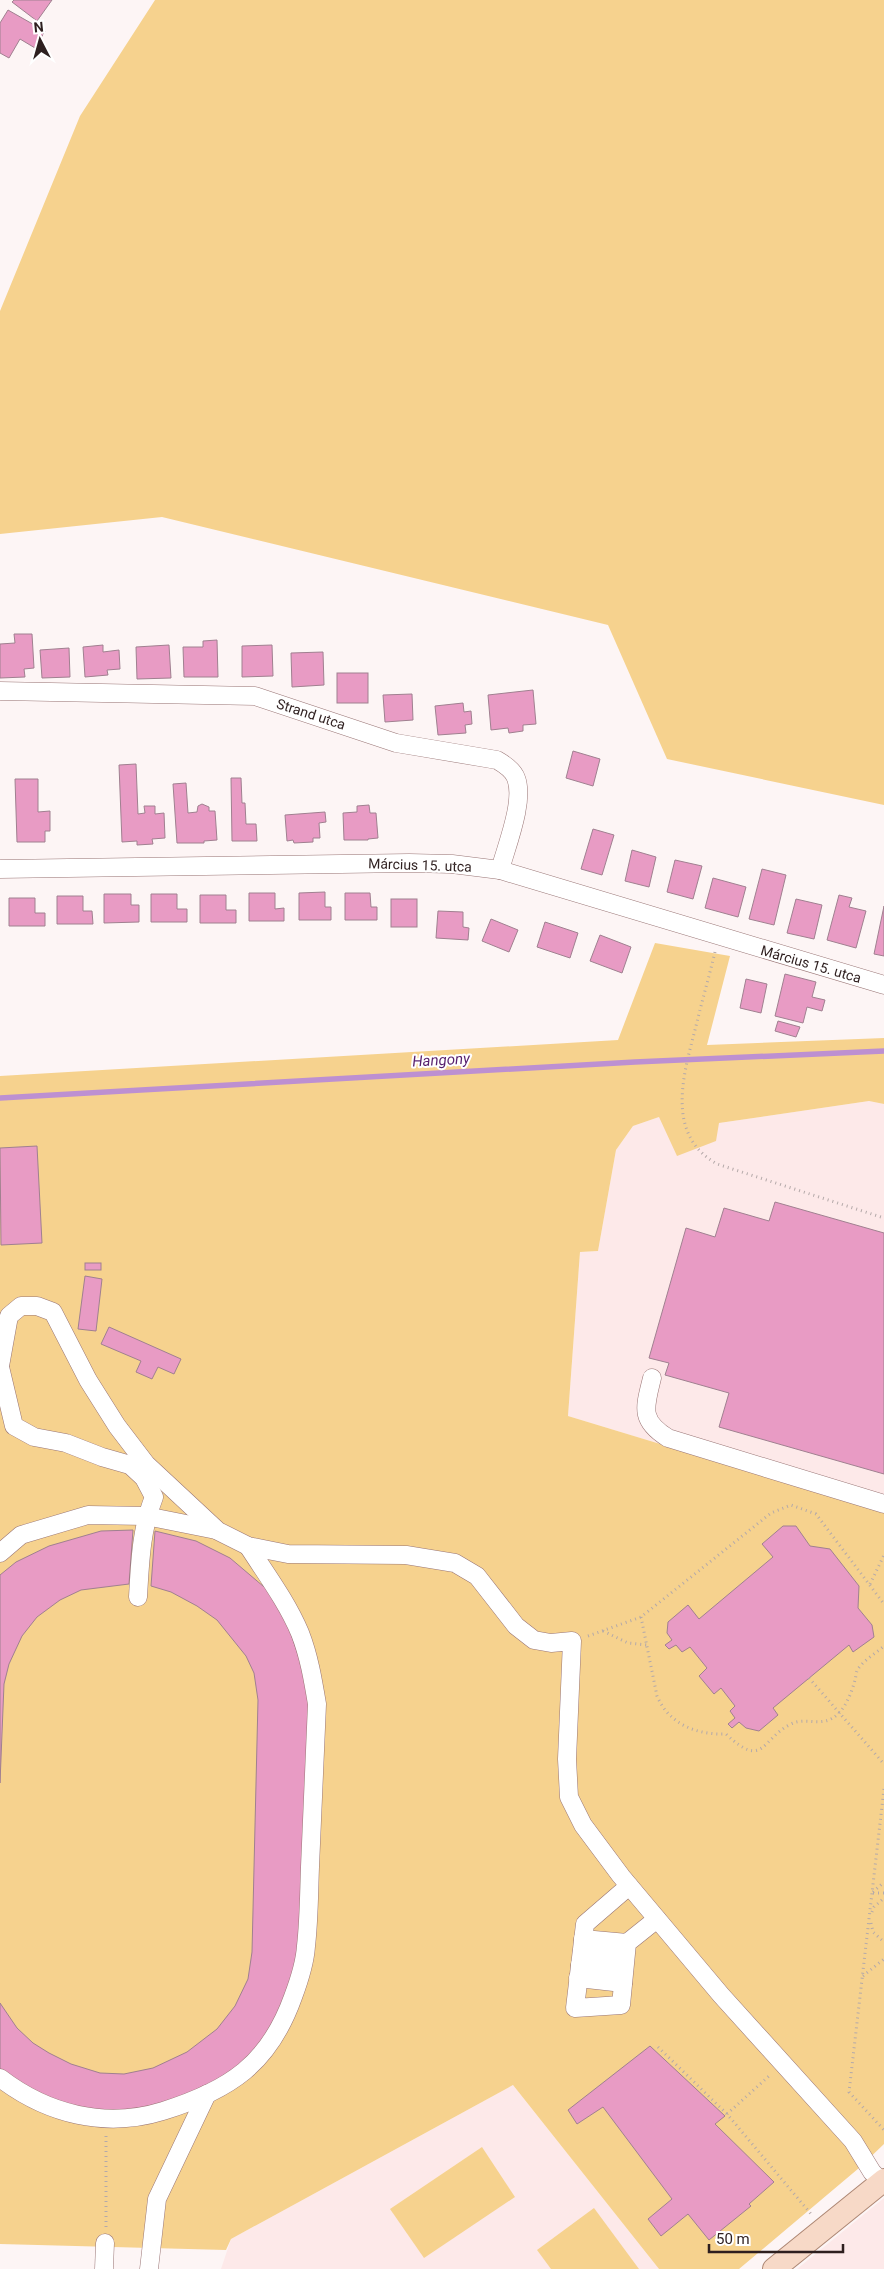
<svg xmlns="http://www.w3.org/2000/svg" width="884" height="2269" font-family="Roboto,sans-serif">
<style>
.built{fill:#fde9e9}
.green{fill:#f6d28e}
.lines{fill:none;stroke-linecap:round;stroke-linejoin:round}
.stream{stroke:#bd90d1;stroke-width:5.5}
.building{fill:#e89bc4;stroke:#a08090}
.minor-casing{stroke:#997575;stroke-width:19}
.major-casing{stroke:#ad8774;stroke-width:24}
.path{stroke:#b4a9a9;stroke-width:3;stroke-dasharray:1 4;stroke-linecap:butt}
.minor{stroke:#fff;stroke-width:18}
.major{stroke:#f7d9c7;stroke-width:22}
.labels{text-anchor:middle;stroke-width:4;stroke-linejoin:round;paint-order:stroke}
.street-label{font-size:14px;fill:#2e1f1f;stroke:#fff}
.water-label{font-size:15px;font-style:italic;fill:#571f6d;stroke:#fff}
</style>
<rect width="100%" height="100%" fill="#fdf5f5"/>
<g class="built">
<polygon points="869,1101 884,1104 884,1512 568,1416 580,1252 598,1251 616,1150 633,1126 659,1117 719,1123"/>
<polygon points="513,2085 659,2269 221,2269 231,2239"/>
<polygon points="884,2198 884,2269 797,2269"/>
</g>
<g class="green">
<polygon points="155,0 884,0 884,805 667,759 608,625 162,517 0,534 0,311 80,116"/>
<polygon points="655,943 730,956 707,1045 884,1038 884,1104 869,1101 719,1123 716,1141 677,1156 659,1117 633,1126 616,1150 598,1251 580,1252 568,1416 884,1512 884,2144 859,2168 739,2269 659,2269 513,2085 231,2239 226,2250 0,2244 0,1076 618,1040"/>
<polygon points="482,2147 515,2197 424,2258 390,2209"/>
<polygon points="594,2208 639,2269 551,2269 537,2250"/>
</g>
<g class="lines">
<polyline class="stream" points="0,1098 635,1062 884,1051"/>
</g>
<g class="building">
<polygon points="14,0 52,0 37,21 12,2"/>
<polygon points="8,10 45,31 35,48 20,39 9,58 0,53 0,23"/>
<polygon points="14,634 32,634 34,668 24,669 25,677 0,678 0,644 15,643"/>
<polygon points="217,640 218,677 184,677 183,647 203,647 203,641"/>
<polygon points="103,645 103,652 119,650 120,669 107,670 108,675 85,677 83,647"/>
<polygon points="169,645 171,678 137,679 136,647"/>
<polygon points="272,645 273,676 242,677 242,646"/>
<polygon points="69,648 70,677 42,678 40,650"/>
<polygon points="323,652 324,685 292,687 291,653"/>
<rect x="337" y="673" width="31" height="30"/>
<polygon points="533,690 536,724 523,725 523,731 509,733 508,728 491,730 488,695"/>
<polygon points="412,694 413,720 385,722 383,695"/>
<polygon points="463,703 464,712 471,711 472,724 465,725 466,733 438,735 435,706"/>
<polygon points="573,751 600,759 593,786 566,778"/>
<polygon points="136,764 138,814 145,813 144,806 155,806 155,814 164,813 165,838 152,839 153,844 137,845 137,841 122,842 119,765"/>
<polygon points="231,778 241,778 242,803 245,803 246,824 256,824 257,841 232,841"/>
<polygon points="15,779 38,779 38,812 50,811 50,831 45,831 45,842 17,842"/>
<polygon points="186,783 188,813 197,812 198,806 202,804 209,807 209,811 215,811 217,840 204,841 204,843 177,843 173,784"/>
<polygon points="369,805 370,813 376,813 378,838 368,839 368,840 344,840 343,813 357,812 357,806"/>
<polygon points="325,812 326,822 319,823 320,838 313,838 313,842 294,843 293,840 287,841 285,815"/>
<polygon points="593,829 614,835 602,875 581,869"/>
<polygon points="632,850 656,857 649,887 625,881"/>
<polygon points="675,860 702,866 693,899 667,892"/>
<polygon points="762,869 786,875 774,925 749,919"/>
<polygon points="713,878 746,887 738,917 705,908"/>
<polygon points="325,892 325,907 331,907 331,920 299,920 299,893"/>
<polygon points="249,893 275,893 275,909 284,908 284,921 249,921"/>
<polygon points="345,893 370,893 371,907 377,907 377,920 345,920"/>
<polygon points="104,894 131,894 131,905 139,905 139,922 104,923"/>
<polygon points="151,894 177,894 177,909 187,909 187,922 151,922"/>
<polygon points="200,895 226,895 226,910 236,910 236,923 200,923"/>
<polygon points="839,895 852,898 849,907 866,911 856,948 827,940"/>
<polygon points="57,896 83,896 83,911 92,911 93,924 57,924"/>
<polygon points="9,898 35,898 35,913 45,913 45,926 9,926"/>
<rect x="391" y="899" width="26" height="28"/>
<polygon points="796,899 822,905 814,939 787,933"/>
<polygon points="884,906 884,956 874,954"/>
<polygon points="438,911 463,912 463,927 469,928 468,940 436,938"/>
<polygon points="491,919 518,930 509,952 482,941"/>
<polygon points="545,922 578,933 570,958 537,947"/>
<polygon points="600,935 631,947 622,973 590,961"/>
<polygon points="785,974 816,982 812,997 825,1000 822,1011 807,1007 803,1023 775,1016"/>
<polygon points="746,979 767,984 761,1013 740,1008"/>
<polygon points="778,1021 800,1027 796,1037 775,1031"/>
<polygon points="37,1146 42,1243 1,1245 0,1148"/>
<polygon points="775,1202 884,1233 884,1474 719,1427 729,1393 665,1375 669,1363 649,1358 686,1228 715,1237 724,1208 769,1221"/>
<rect x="85" y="1263" width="16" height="7"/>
<polygon points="85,1276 102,1279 96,1331 78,1329"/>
<polygon points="109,1327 181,1359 174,1374 158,1367 152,1379 136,1372 141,1361 101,1344"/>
<polygon points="783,1526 796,1526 810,1546 830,1549 859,1586 858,1608 872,1625 874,1637 853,1652 849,1645 773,1708 778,1715 759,1731 746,1728 739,1722 732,1728 728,1724 735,1718 730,1711 735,1706 721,1688 714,1694 699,1676 707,1668 690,1647 682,1652 676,1645 669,1649 665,1645 672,1640 667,1633 668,1622 688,1605 699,1619 773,1557 762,1544"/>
<polygon points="133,1530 129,1584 81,1590 60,1600 37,1617 22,1636 9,1664 4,1684 0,1783 0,1575 16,1562 49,1546 101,1531"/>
<polygon points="155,1531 196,1541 230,1558 270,1592 284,1613 315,1705 304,1947 271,2041 206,2092 118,2116 51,2104 0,2072 0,2003 17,2028 33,2043 49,2053 71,2064 100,2073 124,2074 153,2068 187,2052 217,2029 235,2006 248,1979 252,1952 258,1700 254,1673 246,1656 217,1620 197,1606 171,1592 151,1586"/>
<polygon points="650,2046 725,2116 715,2124 774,2182 749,2204 751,2206 709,2240 688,2214 661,2236 648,2219 672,2199 603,2107 577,2124 568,2110"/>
</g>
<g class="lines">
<g class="minor-casing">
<g id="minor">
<path d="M0 691 255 696 396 743 497 760C504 764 513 770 516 778 525 801 506 847 500 870"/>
<polyline points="0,869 409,863 452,864 500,870 884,985"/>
<polyline points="0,1366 9,1316 21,1306 37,1306 53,1312 88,1380 117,1426 146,1464 218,1531 248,1546 288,1554 406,1555 455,1563 477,1576 516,1626 534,1640 551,1643 572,1641 567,1759 569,1797 583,1825 621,1876 721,1995 853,2141 872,2172 882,2182"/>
<path d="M0 1367 14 1426 34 1437 66 1443 102 1457 130 1465 144 1478 154 1497C141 1529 140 1563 138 1597"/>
<path d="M652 1378C645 1407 639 1420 668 1438L884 1504"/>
<polyline points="0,1553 21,1535 88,1515 146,1516 216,1530"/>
<polyline points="629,1886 585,1924 575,2008 621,2005 627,1943 657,1919"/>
<polyline points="583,1939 627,1943"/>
<polyline points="582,1952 625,1956"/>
<polyline points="580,1965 624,1970"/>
<polyline points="578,1978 623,1983"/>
<path d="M0 2078C47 2114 105 2129 163 2111 230 2090 269 2064 293 1997 299 1981 305 1963 306 1946 309 1920 309 1893 310 1867 312 1813 315 1758 317 1704 313 1680 309 1656 300 1633 287 1602 266 1574 248 1546"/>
<polyline points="104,2269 105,2243"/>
<polyline points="149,2269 157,2199 207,2094"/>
</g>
</g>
<g class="major-casing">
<polyline id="major" points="774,2269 884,2180"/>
</g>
<g class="path">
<path d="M715 952C709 977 702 1001 696 1026 684 1073 664 1134 717 1164L884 1218"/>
<polyline points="870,1584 884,1555"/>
<path d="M641 1617 657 1696C669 1724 696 1735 726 1734 764 1770 761 1739 791 1724 807 1716 822 1729 838 1714 847 1705 852 1691 855 1680 856 1677 856 1671 858 1669 864 1660 876 1653 884 1646"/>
<polyline points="603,1631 628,1643 647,1645"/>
<polyline points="588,1636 641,1617 771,1513 791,1505 816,1514 884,1604"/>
<polyline points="809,1678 884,1764"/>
<polyline points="884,1789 849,2092 884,2130"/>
<polyline points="873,1892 884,1882"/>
<polyline points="873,1893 884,1893"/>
<polyline points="872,1912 874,1907 884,1898"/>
<polyline points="871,1923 873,1932 884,1942"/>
<polyline points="863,1976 884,1959"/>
<polyline points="658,2047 727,2114 811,2214"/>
<polyline points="727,2114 769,2076"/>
<polyline points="106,2227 106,2134"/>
</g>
<use href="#minor" class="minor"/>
<use href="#major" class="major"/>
</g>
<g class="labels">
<g class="street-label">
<text transform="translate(311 714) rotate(18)" y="5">Strand utca</text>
<text transform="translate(420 865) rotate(2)" y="5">Március 15. utca</text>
<text transform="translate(811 964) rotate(16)" y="5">Március 15. utca</text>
</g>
<g class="water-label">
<text transform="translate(441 1060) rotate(-3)" y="5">Hangony</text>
</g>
</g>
<g transform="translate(40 40) rotate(354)" stroke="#ffffff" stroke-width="4" paint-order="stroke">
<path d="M0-4L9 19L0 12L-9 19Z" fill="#2e1f1f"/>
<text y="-8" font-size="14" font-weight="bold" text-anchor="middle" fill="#2e1f1f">N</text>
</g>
<path d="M709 2244v8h134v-8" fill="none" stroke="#2e1f1f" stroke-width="2.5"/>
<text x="716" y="2244" font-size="15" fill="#2e1f1f" stroke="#ffffff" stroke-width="4" paint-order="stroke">50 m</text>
</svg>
